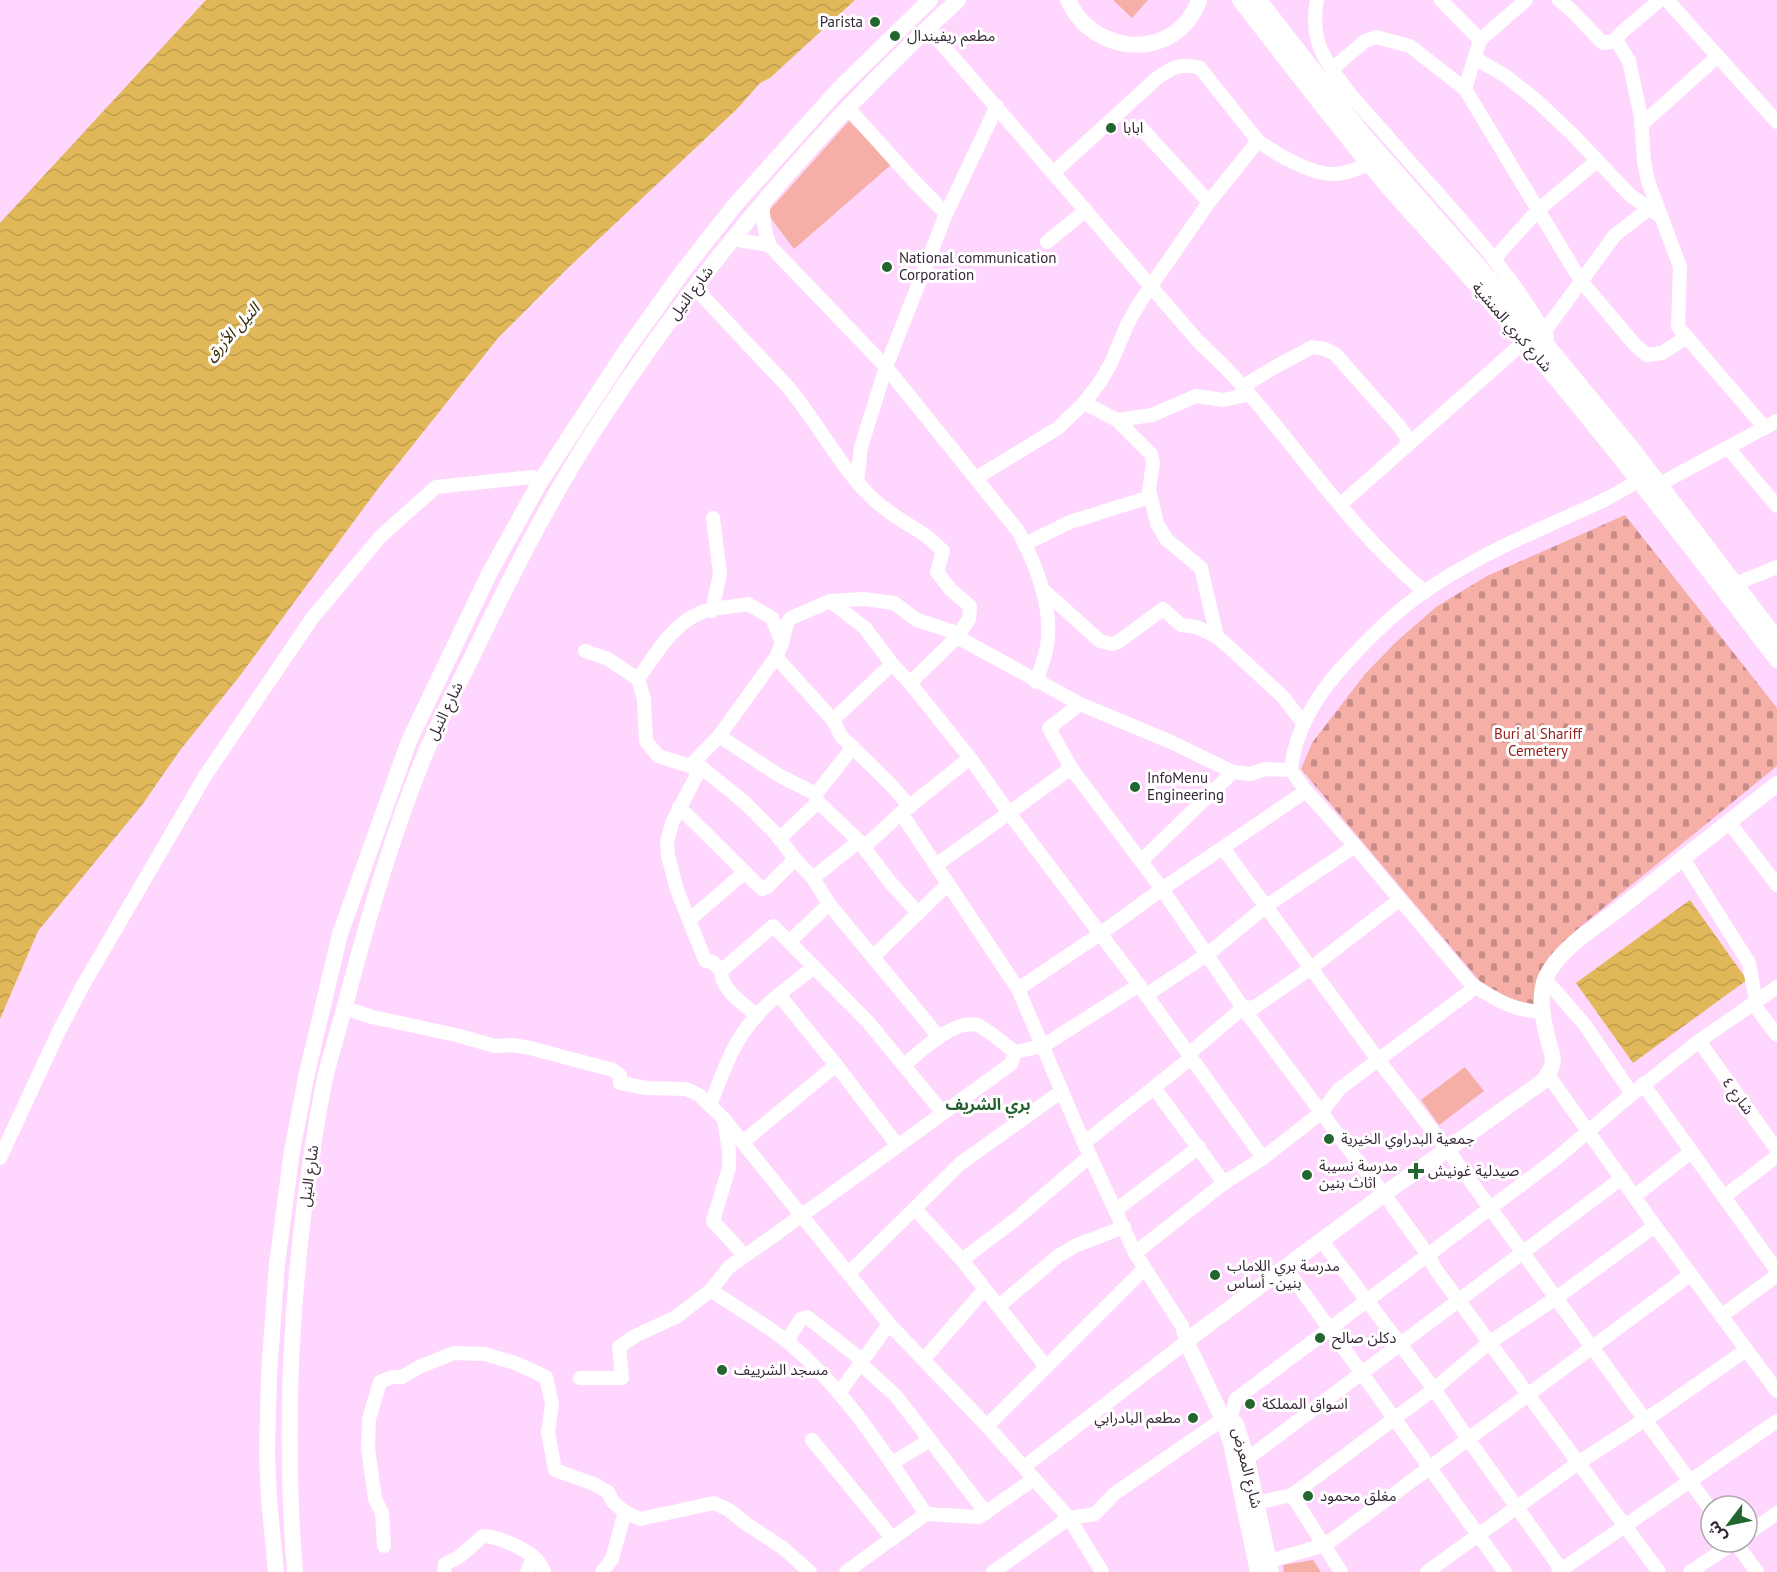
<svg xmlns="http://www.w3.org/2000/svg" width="1777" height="1572" font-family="'PT Sans','Noto Sans Arabic',sans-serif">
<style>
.cemetery{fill:url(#cemetery-stones)}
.park{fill:#f5afa7}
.water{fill:url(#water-waves)}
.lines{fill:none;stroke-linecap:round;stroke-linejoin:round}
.minor{stroke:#fff;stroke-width:14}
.major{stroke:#fff;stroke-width:16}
.poi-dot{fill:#24662f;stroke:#fff;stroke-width:2}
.labels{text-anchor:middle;stroke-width:6;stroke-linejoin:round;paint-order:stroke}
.poi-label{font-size:15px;fill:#372737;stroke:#fff;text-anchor:start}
.street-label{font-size:15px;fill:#372737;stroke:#fff}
.park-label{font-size:15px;fill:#962220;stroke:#fff}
.water-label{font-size:16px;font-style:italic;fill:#362700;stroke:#fff}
.neighbourhood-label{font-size:16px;font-weight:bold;fill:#245f2e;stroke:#fff}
</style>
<defs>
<pattern id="cemetery-stones" width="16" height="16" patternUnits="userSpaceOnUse" patternTransform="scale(1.5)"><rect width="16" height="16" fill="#f5afa7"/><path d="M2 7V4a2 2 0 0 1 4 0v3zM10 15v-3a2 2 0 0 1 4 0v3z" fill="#c78e89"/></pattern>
<pattern id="water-waves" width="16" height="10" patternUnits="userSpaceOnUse" patternTransform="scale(1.5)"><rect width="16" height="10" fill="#e0b859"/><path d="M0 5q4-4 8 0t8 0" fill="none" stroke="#c19e4e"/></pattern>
</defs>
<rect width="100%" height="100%" fill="#ffd6fe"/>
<polygon class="cemetery" points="1625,515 1777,708 1777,766 1574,932 1528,1016 1497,991 1488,991 1301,769 1312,743 1365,674 1396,642 1436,607 1487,576"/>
<g class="park">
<polygon points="1113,0 1148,0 1132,18"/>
<polygon points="849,121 892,164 794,249 767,213"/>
<polygon points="1465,1067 1484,1091 1439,1125 1421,1100"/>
<polygon points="1313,1560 1321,1572 1284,1572 1283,1565"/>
</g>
<g class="water">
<polygon points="206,0 855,0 770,78 760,83 738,108 569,267 498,338 377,490 239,677 181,749 142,805 38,931 0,1019 0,223"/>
<polygon points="1690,900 1747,980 1633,1063 1576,983"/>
</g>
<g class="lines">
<g class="minor">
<path d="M1317 0C1314 16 1314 30 1319 45 1330 75 1366 112 1388 137 1443 201 1506 263 1547 337"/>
<polyline points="1441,0 1480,40"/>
<path d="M1559 0C1576 12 1588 29 1603 43L1614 41 1622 32 1660 0"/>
<polyline points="1667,0 1777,122"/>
<path d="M928 28 1197 340C1213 356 1230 371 1245 389 1304 457 1355 534 1425 592"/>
<polyline points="1614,41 1618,43 1629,61 1641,117 1644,162 1648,181 1680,267 1678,327 1765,428"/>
<polyline points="1475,58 1507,77 1536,100 1572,134 1630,195 1661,217"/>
<polyline points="1332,69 1365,41 1376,37 1410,46 1465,89 1581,281 1635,345 1647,355 1662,353 1687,337"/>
<polyline points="1465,89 1480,40 1526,0"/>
<polyline points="848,108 912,179 946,214"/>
<polyline points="1641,125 1718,56"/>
<polyline points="1141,128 1209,202"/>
<path d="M1053 173 1156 79C1171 68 1181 62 1200 68L1258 141"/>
<path d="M762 204 765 231 770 246 886 367 1018 531C1036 564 1053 607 1047 646 1045 658 1040 670 1036 682"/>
<path d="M733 237C744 244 757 241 770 246"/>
<polyline points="1047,242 1086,210"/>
<polyline points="1494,259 1538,210 1597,161"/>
<path d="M695 288 788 387C817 422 837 462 869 495 885 511 903 521 922 533 930 538 936 545 943 551L937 572 951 590 970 606 969 619 957 637 1080 704 1171 742 1233 772 1250 774 1266 769 1291 770"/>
<polyline points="1544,332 1615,235 1649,209"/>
<path d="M1243 387C1265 371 1289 360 1312 347L1325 349 1335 354 1399 426 1408 439 1406 444"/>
<polyline points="1084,403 1117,420 1151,454 1153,463 1149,490 1157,523 1166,539 1201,568 1217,637"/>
<polyline points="1117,420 1152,415 1196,396 1224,400 1249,394"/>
<polyline points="1728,448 1777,506"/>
<path d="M976 478 1058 428 1084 403 1100 382 1111 363 1127 325 1140 302 1209 202 1258 141C1276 154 1312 175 1334 174 1347 174 1358 169 1369 163"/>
<polyline points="857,482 861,447 886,367 946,214 997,106"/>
<polyline points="1660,484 1777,421"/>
<polyline points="1340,505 1525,341"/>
<polyline points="1025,544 1070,522 1150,497"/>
<polyline points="1735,584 1777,567"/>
<polyline points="1042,589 1100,641 1112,644 1118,642 1163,609 1181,625 1197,627 1217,637 1229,647 1283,697 1304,724"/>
<polyline points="830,601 865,628 892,664 910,683 970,758 1009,813 1071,768 1162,889 1243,1008 1354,1156 1384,1194 1428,1255 1436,1270 1659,1572"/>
<polyline points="712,611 720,574 713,518"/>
<polyline points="585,651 608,659 638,679 644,699 646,741 658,756 690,766 701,767 744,802 776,834 795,859 813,878 829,904 939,1037"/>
<polyline points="776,657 833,720 841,736 892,786 910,807"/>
<path d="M638 679C656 654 672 624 702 612 714 607 734 607 748 604L772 618 782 643"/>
<polyline points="910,683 957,637"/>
<polyline points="833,720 892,664"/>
<polyline points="719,736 780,776 816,794"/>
<polyline points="853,747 816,794 816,800 859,841 890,882 918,913"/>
<polyline points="690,766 719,736 776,657 782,643 787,623 791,618 830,601 864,599 894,603 917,620 960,634"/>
<path d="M701 767 672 823 667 842 668 856 677 890 703 955 706 961 713 962 721 971C721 990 744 1004 757 1016"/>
<polyline points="1071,768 1049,728 1080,704"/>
<polyline points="679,807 762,889 767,887 795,859"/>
<polyline points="901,813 1018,989 1084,1143 1135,1253 1182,1326 1186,1341"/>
<polyline points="1729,822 1777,885"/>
<polyline points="779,839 818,802"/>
<polyline points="864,847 901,813 970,758"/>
<polyline points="1223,848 1379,1061 1447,1149 1711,1510"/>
<polyline points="1682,857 1749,963 1756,1002"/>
<polyline points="1141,861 1233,772"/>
<polyline points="936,865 1009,813 1139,985 1263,1158"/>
<polyline points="813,878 859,841"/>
<polyline points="689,920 745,872"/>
<polyline points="790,941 829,904"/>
<polyline points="873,957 948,884"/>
<polyline points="721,971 773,926 814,967"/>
<polyline points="1545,979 1585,1025 1632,1094"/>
<polyline points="1018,989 1100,934 1162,889 1306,791"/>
<polyline points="779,995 836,1065 898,1146"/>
<polyline points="1146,995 1208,954 1265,907 1355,846"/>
<polyline points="1754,1005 1777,1035"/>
<polyline points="344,1008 372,1017 456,1035 495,1046 512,1045 530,1048 613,1070 620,1075 620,1083 647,1088 686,1089 699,1095 723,1118 889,1324 987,1426 1069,1518 1102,1572"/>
<path d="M1542 1012C1510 1010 1497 1000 1471 984L1355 846 1306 791 1291 770C1295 728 1318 693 1346 663 1367 640 1389 618 1413 600 1452 570 1504 545 1549 525 1580 511 1610 499 1639 480"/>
<polyline points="1699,1041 1777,1150"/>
<path d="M904 1065C920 1052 954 1019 977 1025 988 1029 1005 1045 1015 1052"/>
<polyline points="1548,1075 1655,1226 1777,1391"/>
<polyline points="1643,1084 1777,1271"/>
<polyline points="1155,1089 1224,1183"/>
<path d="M710 1105C720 1081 728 1055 743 1033 760 1006 789 987 814 967L868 1022 943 1113"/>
<polyline points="724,1120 729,1150 729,1168 713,1221 744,1255"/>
<polyline points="743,1142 836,1065"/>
<polyline points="1084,1143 1191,1058 1192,1051 1243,1008 1255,1007 1311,968 1399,900"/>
<polyline points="0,1158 58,1033 82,987 205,776 313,617 381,536 436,487 532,477 540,482"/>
<polyline points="1635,1196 1691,1152"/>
<polyline points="1725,1196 1777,1156"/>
<polyline points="915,1209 962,1260 1046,1367"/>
<polyline points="1116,1210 1199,1147"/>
<polyline points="1321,1240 1434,1389 1468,1439 1563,1572"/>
<polyline points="1135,1253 1224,1183 1263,1158 1322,1112 1339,1089 1476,987"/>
<polyline points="962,1260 1016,1219 1090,1156"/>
<polyline points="1285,1267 1505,1572"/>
<polyline points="849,1273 961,1163 1062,1091"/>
<path d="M711 1290C736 1308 764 1323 788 1342 845 1389 885 1454 926 1514"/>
<polyline points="999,1306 1058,1256 1077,1245 1124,1227"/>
<polyline points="1721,1316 1777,1275"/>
<polyline points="787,1341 801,1319 807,1317 863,1361"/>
<polyline points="924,1359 984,1290"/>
<polyline points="861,1364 896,1396 986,1513"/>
<polyline points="580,1378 622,1378 619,1347 635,1336 676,1317 711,1290 729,1267 776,1234 1011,1064 1015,1052 1043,1046 1139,985"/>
<polyline points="839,1393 889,1324"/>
<polyline points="1232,1413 1236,1399 1557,1158 1632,1094 1699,1041 1777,987"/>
<polyline points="987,1426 1144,1269"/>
<polyline points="812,1440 893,1539"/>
<polyline points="1247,1459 1622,1178"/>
<polyline points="892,1463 930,1440"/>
<polyline points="1024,1467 1186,1342"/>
<polyline points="1292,1495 1341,1572"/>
<polyline points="1256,1503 1292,1495 1434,1389 1490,1342 1556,1298 1655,1226"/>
<polyline points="1747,1534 1777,1513"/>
<polyline points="1735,1542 1757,1572"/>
<polyline points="384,1546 382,1513 375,1499 368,1448 369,1419 380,1382 392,1377 402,1377 419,1367 454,1353 485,1354 515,1363 546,1377 552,1404 548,1432 555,1470 594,1484 608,1492 613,1502 625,1512"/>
<polyline points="1269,1561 1325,1545 1691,1274"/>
<path d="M444 1572 445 1564 459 1557 483 1536C497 1536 526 1549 536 1559 540 1563 542 1568 544 1572"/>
<polyline points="527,1572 533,1558 536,1559"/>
<polyline points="602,1572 612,1559 625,1512 640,1519 714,1503 729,1510 745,1523 783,1548 810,1572"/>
<polyline points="846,1572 926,1514 979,1517 1034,1479"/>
<polyline points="993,1572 1069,1518 1095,1514 1114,1494 1223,1419"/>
<polyline points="1427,1572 1578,1463 1663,1408 1746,1350"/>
<polyline points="1558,1572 1777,1421"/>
<polyline points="1690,1572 1735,1542"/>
</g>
<g class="major">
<path d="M1068 0C1093 57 1177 62 1199 0"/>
<path d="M1240 0C1289 63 1337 127 1389 188 1435 240 1483 290 1527 344 1614 447 1696 553 1777 660"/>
<polyline points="1259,0 1361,132 1532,327 1631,447 1777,639"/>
<polyline points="1236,1424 1247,1459 1271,1572"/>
<polyline points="276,1572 269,1499 267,1453 269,1375 277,1264 292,1151 307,1073 340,934 409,741 489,574 540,482 625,352 683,271 735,205 838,90 930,0"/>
<path d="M295 1572C285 1451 289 1329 304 1209 310 1165 316 1121 325 1078 333 1046 343 1015 351 983 372 904 396 823 428 747 441 718 456 689 471 659 509 580 549 500 597 426 699 269 820 126 958 0"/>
<path d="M1258 1572 1231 1443 1223 1419 1186 1341 1384 1194 1542 1082C1561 1060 1550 1054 1546 1031 1542 1015 1539 993 1546 977 1561 946 1597 927 1623 906 1674 865 1725 825 1777 784"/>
</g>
</g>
<g class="poi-dot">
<circle cx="875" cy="22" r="6"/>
<circle cx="895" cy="36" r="6"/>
<circle cx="1111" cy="128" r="6"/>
<circle cx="887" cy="267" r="6"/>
<circle cx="1135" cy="787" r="6"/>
<circle cx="1329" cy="1139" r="6"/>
<path d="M1413 1162h6v6h6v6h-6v6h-6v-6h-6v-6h6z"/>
<circle cx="1307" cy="1175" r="6"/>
<circle cx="1215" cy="1275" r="6"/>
<circle cx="1320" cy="1338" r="6"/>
<circle cx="722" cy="1370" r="6"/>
<circle cx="1250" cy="1404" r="6"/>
<circle cx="1193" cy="1418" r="6"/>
<circle cx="1308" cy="1496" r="6"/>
</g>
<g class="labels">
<g class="poi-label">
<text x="863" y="27" text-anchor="end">Parista</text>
<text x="907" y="41">مطعم ريفيندال</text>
<text x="1123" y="133">ابابا</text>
<text x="899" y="263">National communication<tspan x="899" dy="17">Corporation</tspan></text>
<text x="1147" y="783">InfoMenu<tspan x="1147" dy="17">Engineering</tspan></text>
<text x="1341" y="1144">جمعية البدراوي الخيرية</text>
<text x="1319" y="1171">مدرسة نسيبة<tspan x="1319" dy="17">اثاث بنين</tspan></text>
<text x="1428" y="1176">صيدلية غونيش</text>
<text x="1227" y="1271">مدرسة بري اللاماب<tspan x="1227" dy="17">بنين - أساس</tspan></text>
<text x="1332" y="1343">دكلن صالح</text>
<text x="734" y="1375">مسجد الشرييف</text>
<text x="1262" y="1409">اسواق المملكة</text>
<text x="1181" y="1423" text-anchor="end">مطعم البادرابي</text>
<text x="1320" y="1501">مغلق محمود</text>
</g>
<g class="street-label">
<text transform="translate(691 293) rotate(-53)" y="5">شارع النيل</text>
<text transform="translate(1512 327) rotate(49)" y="5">شارع كبري المنشية</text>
<text transform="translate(445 711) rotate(-64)" y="5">شارع النيل</text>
<text transform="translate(1738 1096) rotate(54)" y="5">شارع ٤</text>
<text transform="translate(309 1176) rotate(-82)" y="5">شارع النيل</text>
<text transform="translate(1247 1468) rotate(76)" y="5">شارع المعرض</text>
</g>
<g class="park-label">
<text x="1538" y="739">Buri al Shariff<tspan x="1538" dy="17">Cemetery</tspan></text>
</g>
<g class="water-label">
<text transform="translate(232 332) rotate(-48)" y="6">النيل الأزرق</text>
</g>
<g class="neighbourhood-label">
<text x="988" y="1110">بري الشريف</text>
</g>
</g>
<g transform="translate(1729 1524) rotate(238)"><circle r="28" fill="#ffffff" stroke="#afa9af" stroke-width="1.5"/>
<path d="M0-4.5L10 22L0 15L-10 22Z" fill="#24662f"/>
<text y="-9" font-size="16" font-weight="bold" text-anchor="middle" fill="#372737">ش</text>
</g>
</svg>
